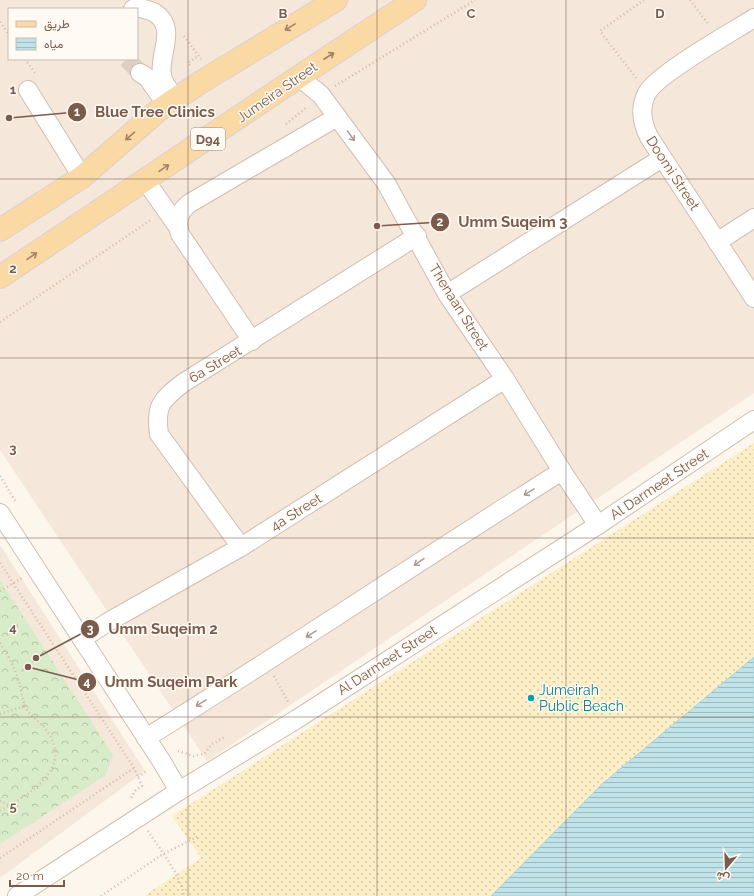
<svg xmlns="http://www.w3.org/2000/svg" width="754" height="896" font-family="Raleway,Vazirmatn,sans-serif">
<style>
.residential{fill:#f5e8da;fill-rule:evenodd}
.forest{fill:url(#forest-crowns)}
.sand{fill:url(#sand-dots)}
.water{fill:url(#water-rules);stroke:#a5d3da}
.lines{fill:none;stroke-linecap:round;stroke-linejoin:round}
.minor-tunnel{stroke:#dcd0c4;stroke-width:18;stroke-dasharray:18 9;stroke-linecap:butt}
.minor-casing{stroke:#d1beb0;stroke-width:20}
.major-casing{stroke:#dad1cd;stroke-width:24}
.path{stroke:#d9b8a5;stroke-width:2.5;stroke-dasharray:1 3;stroke-linecap:butt}
.minor{stroke:#fff;stroke-width:18}
.major{stroke:#fbd9a5;stroke-width:22}
.oneway{stroke:#a18267}
.oneway2{stroke:#af9d94}
.grid{fill:none;stroke:#7a5c4d;stroke-width:1;stroke-opacity:0.55}
.culture-dot{fill:#0f9aa8;stroke:#fffaf3;stroke-width:1.5}
.labels{text-anchor:middle;stroke-width:3;stroke-linejoin:round;paint-order:stroke}
.shield{fill:#fffaf3;stroke:#a28b7f;stroke-width:1}
.shield-label{font-size:13px;font-weight:bold;fill:#7a5c4d}
.street-label{font-size:14px;fill:#7a5c4d;stroke:#fffaf3}
.culture-label{font-size:14px;fill:#0d838f;stroke:#fffaf3;text-anchor:start}
.grid-label{font-size:13px;text-anchor:middle;font-weight:bold;fill:#7a5c4d;stroke:#fffaf3;stroke-width:3;stroke-linejoin:round;paint-order:stroke}
.leader{fill:none;stroke:#7a5c4d;stroke-width:1.5}
.callout-dot{fill:#7a5c4d;stroke:#fffaf3;stroke-width:1.5}
.mark-label{font-size:12px;text-anchor:middle;font-weight:bold;fill:#fff}
.callout-label{font-size:15px;text-anchor:middle;font-weight:bold;fill:#7a5c4d;stroke:#fffaf3;stroke-width:3;stroke-linejoin:round;paint-order:stroke}
</style>
<defs>
<pattern id="forest-crowns" width="20" height="18" patternUnits="userSpaceOnUse"><rect width="20" height="18" fill="#d8ecc9"/><path d="M2 6a3 3 0 1 1 6 0M12 15a3 3 0 1 1 6 0" fill="none" stroke="#b4c2a5"/></pattern>
<pattern id="sand-dots" width="8" height="8" patternUnits="userSpaceOnUse"><rect width="8" height="8" fill="#fcefc7"/><path d="M2 2h.1M6 6h.1" fill="none" stroke="#d1c5a4" stroke-width="1.8" stroke-linecap="round"/></pattern>
<pattern id="water-rules" width="6" height="5" patternUnits="userSpaceOnUse"><rect width="6" height="5" fill="#bfe3e8"/><path d="M0 2.5h6" fill="none" stroke="#a0bbbe"/></pattern>
</defs>
<rect width="100%" height="100%" fill="#fdf6ec"/>
<g class="residential">
<path d="M0 0H754V393L207 761 0 450ZM9 9H137V59H9Z"/>
<polygon points="0,545 145,771 0,878"/>
</g>
<polygon class="forest" points="0,580 113,755 106,775 0,844"/>
<polygon class="sand" points="754,443 754,657 602,784 491,896 144,896 201,858 172,816"/>
<polygon class="water" points="754,657 754,896 491,896 602,784"/>
<g class="lines">
<polyline class="minor-tunnel" points="127,59 140,73"/>
<g class="minor-casing">
<g id="minor">
<path d="M133 9 137 7C142 9 150 10 155 13 178 28 158 55 162 75 163 84 170 91 176 99"/>
<path d="M754 18C732 32 657 74 647 93 639 108 642 123 649 137L754 298"/>
<polyline points="140,73 147,77 164,101"/>
<polyline points="298,76 321,95 386,183 447,294 505,379 562,471 598,525"/>
<polyline points="28,90 82,177"/>
<polyline points="145,180 178,227"/>
<polyline points="717,242 754,218"/>
<polyline points="447,294 662,158"/>
<path d="M252 341 180 234C176 221 179 211 190 203L337 117"/>
<polyline points="0,513 162,762 179,791"/>
<path d="M241 547 159 434C155 406 161 400 183 383L417 236"/>
<polyline points="82,639 108,622 241,547 505,379"/>
<path d="M146 738C286 651 422 559 562 471"/>
<polyline points="17,896 179,791 297,719 598,525 754,420"/>
</g>
</g>
<g class="major-casing">
<g id="major">
<polyline points="0,230 82,177 159,110 201,82 336,0"/>
<path d="M0 277C138 185 276 91 415 0"/>
</g>
</g>
<g class="path">
<polyline points="690,0 709,25"/>
<polyline points="0,22 9,35"/>
<polyline points="184,36 201,59"/>
<polyline points="25,59 35,73"/>
<polyline points="190,65 188,63 198,56"/>
<polyline points="636,78 600,31 644,0"/>
<polyline points="335,86 475,0"/>
<polyline points="286,124 307,107"/>
<polyline points="0,322 152,219"/>
<polyline points="0,476 16,502"/>
<polyline points="0,563 134,768 142,786 135,791 131,798 132,800"/>
<polyline points="0,591 22,578"/>
<path d="M0 643C8 655 15 668 19 682 21 689 22 698 25 706 29 717 40 721 47 731 74 770 28 795 0 811"/>
<polyline points="274,676 289,704"/>
<polyline points="0,714 25,706"/>
<polyline points="178,751 194,756 204,754 212,744 225,737"/>
<polyline points="138,777 147,771"/>
<polyline points="0,801 9,805"/>
<path d="M148 831C161 851 179 872 184 896"/>
<polyline points="0,858 134,768"/>
<polyline points="101,896 163,854 199,836"/>
</g>
<use href="#minor" class="minor"/>
<use href="#major" class="major"/>
</g>
<defs><path id="oneway-shaft" d="M-6 0H5M1.5-3L5.5 0L1.5 3" fill="none" stroke-width="1.6" stroke-linecap="round" stroke-linejoin="round"/></defs>
<g class="oneway">
<use href="#oneway-shaft" transform="translate(290 27) rotate(149)"/>
<use href="#oneway-shaft" transform="translate(329 56) rotate(-33)"/>
<use href="#oneway-shaft" transform="translate(130 136) rotate(139)"/>
<use href="#oneway-shaft" transform="translate(164 168) rotate(-34)"/>
<use href="#oneway-shaft" transform="translate(32 256) rotate(-34)"/>
</g>
<g class="oneway2">
<use href="#oneway-shaft" transform="translate(351 136) rotate(54)"/>
<use href="#oneway-shaft" transform="translate(529 492) rotate(148)"/>
<use href="#oneway-shaft" transform="translate(419 562) rotate(145)"/>
<use href="#oneway-shaft" transform="translate(311 634) rotate(148)"/>
<use href="#oneway-shaft" transform="translate(201 703) rotate(148)"/>
</g>
<path class="grid" d="M188 0V896M377 0V896M566 0V896M0 179H754M0 358H754M0 538H754M0 717H754"/>
<circle class="culture-dot" cx="531" cy="698" r="4"/>
<g class="labels">
<rect class="shield" x="191" y="128" width="34" height="22" rx="3"/>
<g class="shield-label">
<text x="208" y="144">D94</text>
</g>
<g class="street-label">
<text transform="translate(277 92) rotate(-35)" y="5">Jumeira Street</text>
<text transform="translate(673 173) rotate(57)" y="5">Doomi Street</text>
<text transform="translate(459 307) rotate(58)" y="5">Thenaan Street</text>
<text transform="translate(215 364) rotate(-31)" y="5">6a Street</text>
<text transform="translate(659 484) rotate(-34)" y="5">Al Darmeet Street</text>
<text transform="translate(296 512) rotate(-32)" y="5">4a Street</text>
<text transform="translate(387 660) rotate(-33)" y="5">Al Darmeet Street</text>
</g>
<g class="culture-label">
<text x="539" y="695">Jumeirah<tspan x="539" dy="16">Public Beach</tspan></text>
</g>
</g>
<g class="grid-label">
<text x="283" y="18">B</text>
<text x="471" y="18">C</text>
<text x="660" y="18">D</text>
<text x="13" y="94">1</text>
<text x="13" y="273">2</text>
<text x="13" y="453">3</text>
<text x="13" y="632">4</text>
<text x="13" y="811">5</text>
</g>
<path class="leader" d="M9 118L77 112M377 226L440 222M36 658L90 629M28 667L87 682"/>
<g class="callout-dot">
<circle cx="9" cy="118" r="4"/>
<circle cx="377" cy="226" r="4"/>
<circle cx="36" cy="658" r="4"/>
<circle cx="28" cy="667" r="4"/>
<circle cx="77" cy="112" r="10"/>
<circle cx="440" cy="222" r="10"/>
<circle cx="90" cy="629" r="10"/>
<circle cx="87" cy="682" r="10"/>
</g>
<g class="mark-label">
<text x="77" y="116">1</text>
<text x="440" y="226">2</text>
<text x="90" y="633">3</text>
<text x="87" y="686">4</text>
</g>
<g class="callout-label">
<text x="155" y="117">Blue Tree Clinics</text>
<text x="513" y="227">Umm Suqeim 3</text>
<text x="163" y="634">Umm Suqeim 2</text>
<text x="171" y="687">Umm Suqeim Park</text>
</g>
<rect x="8" y="8" width="130" height="52" fill="#fffaf3" stroke="#cabbb1"/>
<rect x="16" y="21" width="20" height="6" fill="#fbd9a5" stroke="#cabbb1"/>
<text x="44" y="28" font-size="12" fill="#7a5c4d">طريق</text>
<rect x="16" y="38" width="20" height="12" fill="url(#water-rules)" stroke="#cabbb1"/>
<text x="44" y="48" font-size="12" fill="#7a5c4d">مياه</text>
<g transform="translate(726 868) rotate(199)" stroke="#fffaf3" stroke-width="3" paint-order="stroke">
<path d="M0-3L7 15L0 10L-7 15Z" fill="#7a5c4d"/>
<text y="-6" font-size="11" font-weight="bold" text-anchor="middle" fill="#7a5c4d">ش</text>
</g>
<path d="M10 880v6h54v-6" fill="none" stroke="#7a5c4d" stroke-width="2"/>
<text x="16" y="880" font-size="12" fill="#7a5c4d" stroke="#fffaf3" stroke-width="3" paint-order="stroke">20 m</text>
</svg>
